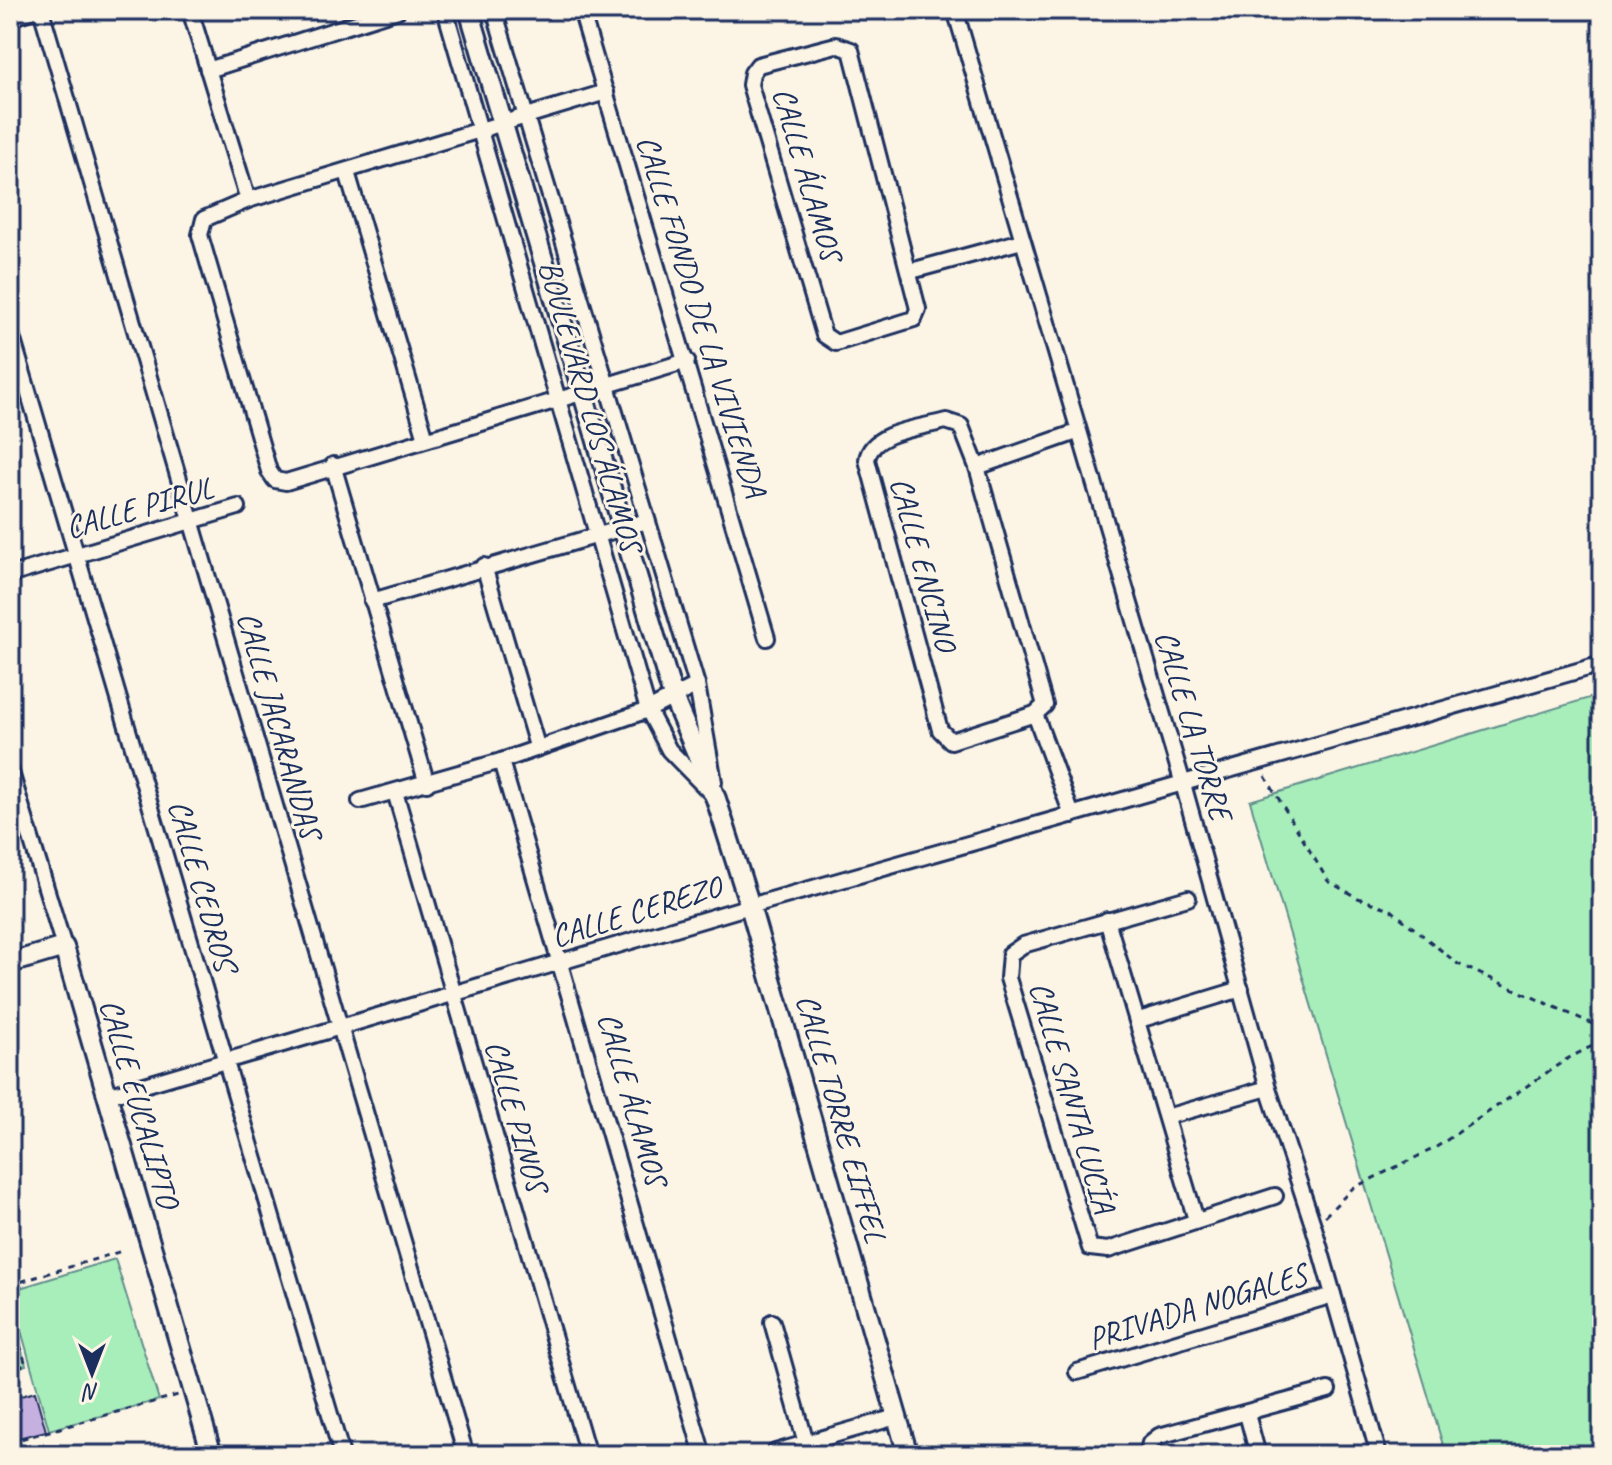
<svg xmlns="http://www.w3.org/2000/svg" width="1612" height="1465" font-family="Caveat,sans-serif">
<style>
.green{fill:#a8eeba;stroke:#628e8c;stroke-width:2}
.building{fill:#c5b0e0;stroke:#1b2f5e;stroke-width:2}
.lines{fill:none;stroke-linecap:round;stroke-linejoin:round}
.minor-casing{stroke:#1b2f5e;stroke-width:20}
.tertiary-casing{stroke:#1b2f5e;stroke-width:24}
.path{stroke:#1b2f5e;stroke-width:3;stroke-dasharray:6 6;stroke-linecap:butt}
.minor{stroke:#fcf5e5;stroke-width:14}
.tertiary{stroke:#fcf5e5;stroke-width:18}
.labels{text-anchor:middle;stroke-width:6;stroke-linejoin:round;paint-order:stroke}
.street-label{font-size:32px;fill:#1b2f5e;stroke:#fcf5e5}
</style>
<rect width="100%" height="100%" fill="#fcf5e5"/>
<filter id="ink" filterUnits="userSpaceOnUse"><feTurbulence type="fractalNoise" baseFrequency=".0125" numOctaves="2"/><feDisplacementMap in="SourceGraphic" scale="16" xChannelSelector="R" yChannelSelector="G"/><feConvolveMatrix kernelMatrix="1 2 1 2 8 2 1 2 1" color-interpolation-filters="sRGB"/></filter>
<g filter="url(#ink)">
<g class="green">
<polygon points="1602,694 1602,1455 1446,1455 1250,801"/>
<polygon points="115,1259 159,1400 49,1430 10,1291"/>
<polygon points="10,1310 26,1365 10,1369"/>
</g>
<polygon class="building" points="35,1392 46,1431 10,1440 10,1399"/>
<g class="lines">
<g class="minor-casing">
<g id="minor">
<polyline points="41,10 466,1455"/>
<polyline points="190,10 248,200"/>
<polyline points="445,10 648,710 669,750 712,794"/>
<polyline points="494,10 697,685 714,782"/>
<polyline points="581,10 767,638"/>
<polyline points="955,10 1183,784 1268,1088 1314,1228 1379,1455"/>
<polyline points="10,18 34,10"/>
<polygon points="836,45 851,50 918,309 914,319 836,343 824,335 750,85 752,73 758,65"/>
<polyline points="208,70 398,10"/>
<polyline points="606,92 248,200 204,219 200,235 269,471 275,480 286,482 687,361"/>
<polyline points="347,172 426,439"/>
<polyline points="911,271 1022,241"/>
<polyline points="10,330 342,1455"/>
<path d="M946 421 961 426 977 467 1045 705 1035 714 951 741 940 730 867 460C871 431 922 428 946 421Z"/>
<polyline points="333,465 427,784"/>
<polyline points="977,467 1077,432"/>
<polyline points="484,566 537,746"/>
<polyline points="10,575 238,507"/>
<polyline points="372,601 647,521"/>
<polyline points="1035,714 1072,815"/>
<polyline points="501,761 703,1455"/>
<polyline points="10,769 64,947"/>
<polyline points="395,792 588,1455"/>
<polyline points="360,801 501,761 648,710 697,685"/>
<polyline points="1188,898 1023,945 1010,954 1008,978 1090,1248 1108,1250 1275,1196"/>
<polyline points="1107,920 1196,1220"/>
<polyline points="1139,1020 1241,989"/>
<polyline points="107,1096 750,906 1602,664"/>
<polyline points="1166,1117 1268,1088"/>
<polyline points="772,1322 806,1443"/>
<polyline points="1077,1372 1333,1295"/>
<polyline points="1247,1414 1258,1455"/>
<polyline points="775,1452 896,1417"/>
<polyline points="1147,1455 1150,1443 1159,1436 1328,1390"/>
</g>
</g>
<g class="tertiary-casing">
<g id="tertiary">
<polyline points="469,10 673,697 716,799 750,906 908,1455"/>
<polyline points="10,963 64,947 212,1455"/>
</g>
</g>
<g class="path">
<polyline points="1265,776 1328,881 1358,898 1390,909 1458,964 1602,1028"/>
<polyline points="1325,1216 1353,1188 1435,1148 1567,1059 1602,1041"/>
<polyline points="10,1285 122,1251"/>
<polyline points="10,1310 26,1365 10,1369"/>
<polyline points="10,1442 178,1395"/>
</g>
<use href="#minor" class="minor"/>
<use href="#tertiary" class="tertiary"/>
</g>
</g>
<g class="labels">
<g class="street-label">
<text transform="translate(808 174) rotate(74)" y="11">CALLE ÁLAMOS</text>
<text transform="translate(702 316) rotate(73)" y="11">CALLE FONDO DE LA VIVIENDA</text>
<text transform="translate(591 406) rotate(74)" y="11">BOULEVARD LOS ÁLAMOS</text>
<text transform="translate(139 507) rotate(-16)" y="11">CALLE PIRUL</text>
<text transform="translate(924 564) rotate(75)" y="11">CALLE ENCINO</text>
<text transform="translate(280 725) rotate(74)" y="11">CALLE JACARANDAS</text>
<text transform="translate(1194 725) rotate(73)" y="11">CALLE LA TORRE</text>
<text transform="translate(203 885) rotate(74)" y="11">CALLE CEDROS</text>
<text transform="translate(636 911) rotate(-17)" y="11">CALLE CEREZO</text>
<text transform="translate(1073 1097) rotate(74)" y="11">CALLE SANTA LUCÍA</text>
<text transform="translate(633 1099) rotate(74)" y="11">CALLE ÁLAMOS</text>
<text transform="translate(140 1103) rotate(74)" y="11">CALLE EUCALIPTO</text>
<text transform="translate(517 1116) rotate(74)" y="11">CALLE PINOS</text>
<text transform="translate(842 1118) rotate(74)" y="11">CALLE TORRE EIFFEL</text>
<text transform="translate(1197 1306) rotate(-17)" y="11">PRIVADA NOGALES</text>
</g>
</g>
<rect width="1612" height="1465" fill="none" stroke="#fcf5e5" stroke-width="40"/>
<rect x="20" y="20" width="1572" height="1425" fill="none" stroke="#1b2f5e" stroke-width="3" filter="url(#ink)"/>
<g transform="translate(92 1373) rotate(180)" stroke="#fcf5e5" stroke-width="6" paint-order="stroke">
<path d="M0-6L14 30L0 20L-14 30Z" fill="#1b2f5e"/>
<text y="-12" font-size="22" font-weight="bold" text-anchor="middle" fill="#1b2f5e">N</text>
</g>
</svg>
